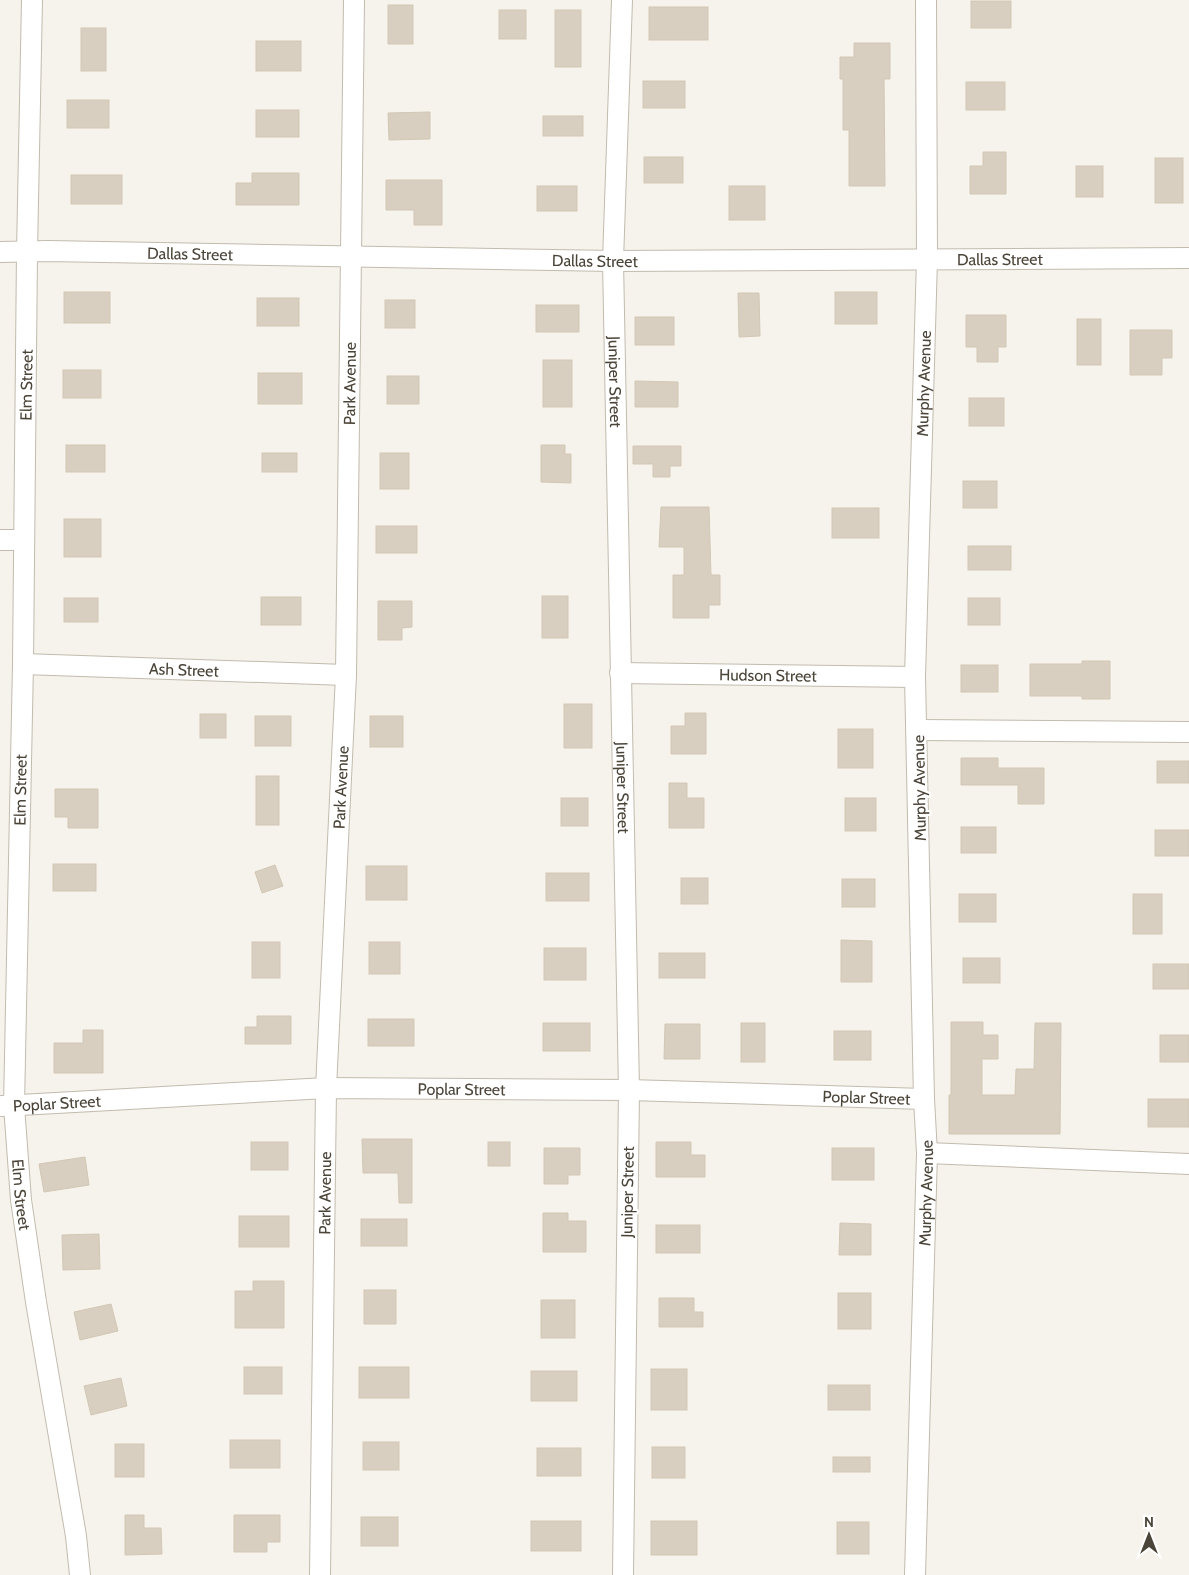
<svg xmlns="http://www.w3.org/2000/svg" width="1189" height="1575" font-family="Cabin,sans-serif">
<style>
.building{fill:#d8cfc1;stroke:#d3c7b4}
.lines{fill:none;stroke-linecap:round;stroke-linejoin:round}
.minor-casing{stroke:#c2bbae;stroke-width:22}
.minor{stroke:#fff;stroke-width:20}
.labels{text-anchor:middle;stroke-width:4.5;stroke-linejoin:round;paint-order:stroke}
.street-label{font-size:16px;fill:#4b4439;stroke:#fff}
</style>
<rect width="100%" height="100%" fill="#f6f3ec"/>
<g class="building">
<rect x="971" y="1" width="40" height="27"/>
<rect x="388" y="5" width="25" height="39"/>
<rect x="649" y="7" width="59" height="33"/>
<rect x="499" y="10" width="27" height="29"/>
<rect x="555" y="10" width="26" height="57"/>
<rect x="81" y="28" width="25" height="43"/>
<rect x="256" y="41" width="45" height="30"/>
<polygon points="854,43 890,43 890,79 884,79 885,186 849,186 849,130 843,130 843,79 840,79 840,57 854,57"/>
<rect x="643" y="81" width="42" height="27"/>
<rect x="966" y="82" width="39" height="28"/>
<rect x="67" y="100" width="42" height="28"/>
<rect x="256" y="110" width="43" height="27"/>
<polygon points="430,112 430,139 389,140 388,113"/>
<rect x="543" y="116" width="40" height="20"/>
<polygon points="983,152 1006,152 1006,194 970,194 970,166 983,166"/>
<rect x="644" y="157" width="39" height="26"/>
<rect x="1155" y="158" width="28" height="45"/>
<rect x="1076" y="166" width="27" height="31"/>
<polygon points="252,173 299,173 299,205 236,205 236,183 252,183"/>
<rect x="71" y="175" width="51" height="29"/>
<polygon points="386,180 442,180 442,225 414,225 414,210 386,210"/>
<rect x="537" y="186" width="40" height="25"/>
<rect x="729" y="186" width="36" height="34"/>
<rect x="64" y="292" width="46" height="31"/>
<rect x="835" y="292" width="42" height="32"/>
<polygon points="738,293 759,293 760,336 739,337"/>
<rect x="257" y="298" width="42" height="28"/>
<rect x="385" y="300" width="30" height="28"/>
<rect x="536" y="305" width="43" height="27"/>
<polygon points="966,315 1006,315 1006,347 998,347 998,362 977,362 977,347 966,347"/>
<rect x="635" y="317" width="39" height="28"/>
<rect x="1077" y="319" width="24" height="46"/>
<polygon points="1130,330 1172,330 1172,358 1162,358 1162,375 1130,375"/>
<rect x="543" y="360" width="29" height="47"/>
<rect x="63" y="370" width="38" height="28"/>
<rect x="258" y="373" width="44" height="31"/>
<rect x="387" y="376" width="32" height="28"/>
<polygon points="635,381 678,382 678,407 635,407"/>
<rect x="969" y="398" width="35" height="28"/>
<rect x="66" y="445" width="39" height="27"/>
<polygon points="541,445 565,445 565,454 571,454 571,483 541,482"/>
<polygon points="633,446 681,446 681,466 670,466 670,477 653,477 653,464 633,464"/>
<rect x="262" y="453" width="35" height="19"/>
<rect x="380" y="453" width="29" height="36"/>
<rect x="963" y="481" width="34" height="27"/>
<polygon points="661,507 709,507 711,575 720,575 720,605 709,605 709,618 673,618 673,575 684,575 684,547 659,547"/>
<rect x="832" y="508" width="47" height="30"/>
<rect x="64" y="519" width="37" height="38"/>
<rect x="376" y="526" width="41" height="27"/>
<rect x="968" y="546" width="43" height="24"/>
<rect x="542" y="596" width="26" height="42"/>
<rect x="261" y="597" width="40" height="28"/>
<rect x="64" y="598" width="34" height="24"/>
<rect x="968" y="598" width="32" height="27"/>
<polygon points="378,601 412,601 412,627 402,628 402,640 378,640"/>
<polygon points="1082,661 1110,661 1110,699 1082,699 1082,696 1030,696 1030,664 1082,664"/>
<rect x="961" y="665" width="37" height="27"/>
<rect x="564" y="704" width="28" height="44"/>
<polygon points="685,713 706,713 706,754 671,754 671,726 685,726"/>
<rect x="200" y="714" width="26" height="24"/>
<rect x="255" y="716" width="36" height="30"/>
<rect x="370" y="716" width="33" height="31"/>
<rect x="838" y="729" width="35" height="39"/>
<polygon points="961,758 998,758 998,768 1044,768 1044,804 1018,804 1018,785 961,785"/>
<rect x="1157" y="761" width="32" height="22"/>
<rect x="256" y="776" width="23" height="49"/>
<polygon points="669,783 687,783 687,798 704,798 704,828 669,828"/>
<polygon points="55,789 98,789 98,828 68,828 68,817 55,817"/>
<rect x="561" y="798" width="27" height="28"/>
<rect x="845" y="798" width="31" height="33"/>
<rect x="961" y="827" width="35" height="26"/>
<rect x="1155" y="830" width="34" height="26"/>
<rect x="53" y="864" width="43" height="27"/>
<polygon points="275,865 283,886 262,893 255,872"/>
<rect x="366" y="866" width="41" height="34"/>
<rect x="546" y="873" width="43" height="28"/>
<rect x="681" y="878" width="27" height="26"/>
<rect x="842" y="879" width="33" height="28"/>
<rect x="959" y="894" width="37" height="28"/>
<rect x="1133" y="894" width="29" height="40"/>
<polygon points="841,940 872,941 872,982 841,982"/>
<rect x="252" y="942" width="28" height="36"/>
<rect x="369" y="942" width="31" height="32"/>
<rect x="544" y="948" width="42" height="32"/>
<rect x="659" y="953" width="46" height="25"/>
<rect x="963" y="958" width="37" height="25"/>
<rect x="1153" y="964" width="36" height="25"/>
<polygon points="257,1016 291,1016 291,1044 245,1044 245,1027 257,1027"/>
<rect x="368" y="1019" width="46" height="27"/>
<polygon points="951,1022 983,1022 983,1035 998,1035 998,1059 982,1059 982,1095 1015,1095 1016,1069 1034,1069 1035,1023 1061,1023 1060,1134 949,1134 949,1095 951,1095"/>
<rect x="543" y="1023" width="47" height="28"/>
<rect x="741" y="1023" width="24" height="39"/>
<polygon points="665,1024 700,1024 700,1059 664,1059"/>
<polygon points="83,1030 103,1030 103,1073 54,1073 54,1043 83,1043"/>
<rect x="834" y="1031" width="37" height="29"/>
<rect x="1160" y="1035" width="29" height="27"/>
<rect x="1148" y="1099" width="41" height="28"/>
<polygon points="362,1139 412,1139 412,1203 399,1203 398,1173 363,1173"/>
<rect x="251" y="1142" width="37" height="28"/>
<rect x="488" y="1142" width="22" height="24"/>
<polygon points="656,1142 691,1142 691,1155 705,1155 705,1177 656,1177"/>
<polygon points="544,1148 580,1148 580,1175 568,1175 568,1184 544,1184"/>
<rect x="832" y="1148" width="42" height="32"/>
<polygon points="85,1157 89,1185 44,1192 39,1164"/>
<polygon points="543,1213 568,1213 568,1221 586,1221 586,1252 543,1252"/>
<rect x="239" y="1216" width="50" height="31"/>
<rect x="361" y="1219" width="46" height="27"/>
<polygon points="840,1223 871,1224 871,1255 839,1255"/>
<rect x="656" y="1225" width="44" height="28"/>
<polygon points="99,1234 100,1269 63,1270 62,1235"/>
<polygon points="253,1281 284,1281 284,1328 235,1328 235,1291 253,1291"/>
<rect x="364" y="1290" width="32" height="34"/>
<rect x="838" y="1293" width="33" height="36"/>
<polygon points="659,1298 694,1298 694,1312 703,1312 703,1327 659,1327"/>
<rect x="541" y="1300" width="34" height="38"/>
<polygon points="111,1304 118,1331 80,1340 74,1312"/>
<rect x="244" y="1367" width="38" height="27"/>
<rect x="359" y="1367" width="50" height="31"/>
<rect x="651" y="1369" width="36" height="41"/>
<rect x="531" y="1371" width="46" height="30"/>
<polygon points="121,1378 127,1406 91,1415 84,1386"/>
<rect x="828" y="1385" width="42" height="25"/>
<rect x="230" y="1440" width="50" height="28"/>
<rect x="363" y="1442" width="36" height="28"/>
<rect x="115" y="1444" width="29" height="33"/>
<rect x="652" y="1447" width="33" height="31"/>
<rect x="537" y="1448" width="44" height="28"/>
<rect x="833" y="1457" width="37" height="15"/>
<polygon points="125,1515 144,1515 144,1528 161,1528 162,1554 125,1555"/>
<polygon points="234,1515 280,1515 280,1542 267,1542 267,1552 234,1552"/>
<rect x="361" y="1517" width="37" height="29"/>
<rect x="531" y="1521" width="50" height="30"/>
<rect x="651" y="1521" width="46" height="34"/>
<rect x="837" y="1522" width="32" height="32"/>
</g>
<g class="lines">
<g class="minor-casing">
<g id="minor">
<path id="s1" d="M32 0 27 252 23 664 14 1106 21 1200 36 1302 76 1536 80 1575"/>
<path id="s2" d="M622 0 613 261 629 1090 623 1575"/>
<path id="s3" d="M0 252 48 251 613 261 1189 258"/>
<polyline points="0,540 24,540"/>
<path id="s4" d="M23 664 346 675"/>
<path id="s5" d="M620 673 915 677"/>
<polyline points="918,730 1189,732"/>
<path id="s6" d="M2 1106 326 1088 629 1090 924 1099"/>
<polyline points="927,1153 1189,1164"/>
<path id="s7" d="M320 1575 326 1088 346 675 354 0"/>
<path id="s8" d="M915 1575 927 1153 924 1099 915 677 927 259 926 0"/>
</g>
</g>
<use href="#minor" class="minor"/>
</g>
<g class="labels">
<g class="street-label">
<text dy="6" stroke="none"><textPath href="#s3" startOffset="190">Dallas Street</textPath></text>
<text dy="6" stroke="none"><textPath href="#s3" startOffset="1000">Dallas Street</textPath></text>
<text dy="6" stroke="none"><textPath href="#s3" startOffset="595">Dallas Street</textPath></text>
<text dy="6" stroke="none"><textPath href="#s2" startOffset="382">Juniper Street</textPath></text>
<text dy="6" stroke="none"><textPath href="#s7" startOffset="1192">Park Avenue</textPath></text>
<text dy="6" stroke="none"><textPath href="#s8" startOffset="1192">Murphy Avenue</textPath></text>
<text transform="translate(26 385) rotate(-89)" y="6">Elm Street</text>
<text dy="6" stroke="none"><textPath href="#s4" startOffset="161">Ash Street</textPath></text>
<text dy="6" stroke="none"><textPath href="#s5" startOffset="148">Hudson Street</textPath></text>
<text dy="6" stroke="none"><textPath href="#s2" startOffset="788">Juniper Street</textPath></text>
<text dy="6" stroke="none"><textPath href="#s7" startOffset="788">Park Avenue</textPath></text>
<text transform="translate(919 788) rotate(-91)" y="6">Murphy Avenue</text>
<text transform="translate(20 790) rotate(-89)" y="6">Elm Street</text>
<text dy="6" stroke="none"><textPath href="#s6" startOffset="460">Poplar Street</textPath></text>
<text dy="6" stroke="none"><textPath href="#s6" startOffset="865">Poplar Street</textPath></text>
<text dy="6" stroke="none"><textPath href="#s6" startOffset="55">Poplar Street</textPath></text>
<text dy="6" stroke="none"><textPath href="#s7" startOffset="382">Park Avenue</textPath></text>
<text transform="translate(627 1192) rotate(-89)" y="6">Juniper Street</text>
<text dy="6" stroke="none"><textPath href="#s8" startOffset="382">Murphy Avenue</textPath></text>
<text dy="6" stroke="none"><textPath href="#s1" startOffset="1195">Elm Street</textPath></text>
</g>
</g>
<g transform="translate(1149 1535)" stroke="#ffffff" stroke-width="4" paint-order="stroke">
<path d="M0-4L9 19L0 12L-9 19Z" fill="#4b4439"/>
<text y="-8" font-size="14" font-weight="bold" text-anchor="middle" fill="#4b4439">N</text>
</g>
</svg>
